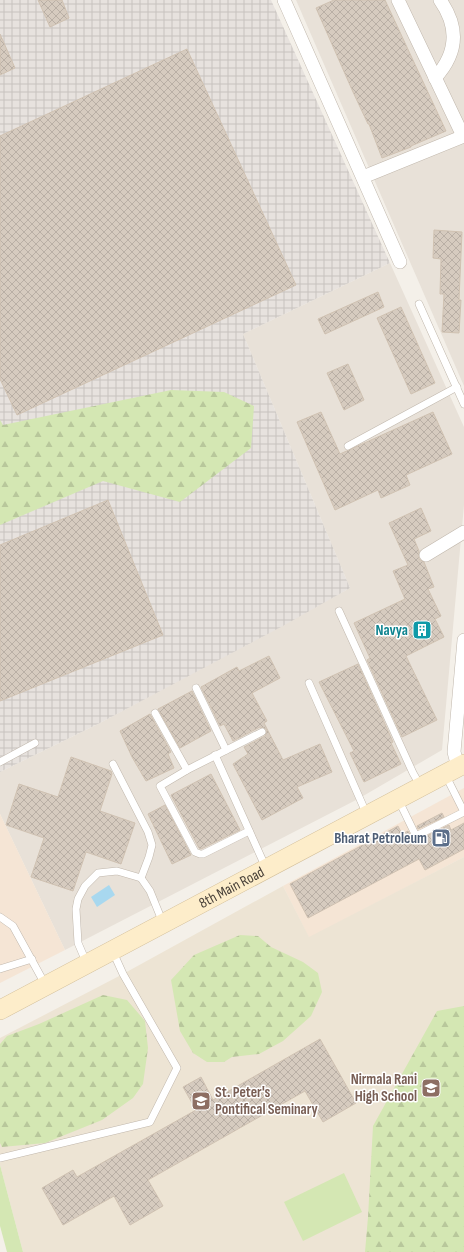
<svg xmlns="http://www.w3.org/2000/svg" width="464" height="1252" font-family="'Sofia Sans Condensed',sans-serif">
<style>
.residential{fill:#e8e1d8}
.commercial{fill:#f5e5d5}
.industrial{fill:url(#industrial-grid)}
.education{fill:#ede4d4}
.green{fill:#d4e7b3}
.forest{fill:url(#forest-firs)}
.water{fill:#a8d8ef}
.building{fill:url(#building-cross-hatch);stroke:#d0c2b2}
.lines{fill:none;stroke-linecap:round;stroke-linejoin:round}
.service-casing{stroke:#c0b7ac;stroke-width:8}
.minor-casing{stroke:#c0b7ac;stroke-width:14}
.secondary-casing{stroke:#d3bf9a;stroke-width:20}
.service{stroke:#fff;stroke-width:7}
.minor{stroke:#fff;stroke-width:13}
.secondary{stroke:#fdedca;stroke-width:19}
.labels{text-anchor:middle;stroke-width:3;stroke-linejoin:round;paint-order:stroke}
.culture-label{font-size:15px;font-weight:bold;fill:#0d838f;stroke:#fff;text-anchor:end}
.service-label{font-size:15px;font-weight:bold;fill:#4e5e75;stroke:#fff;text-anchor:end}
.street-label{font-size:15px;fill:#484038;stroke:#fff}
.education-label{font-size:15px;font-weight:bold;fill:#785e54;stroke:#fff;text-anchor:end}
</style>
<defs>
<pattern id="industrial-grid" width="8" height="8" patternUnits="userSpaceOnUse"><rect width="8" height="8" fill="#e7e2de"/><path d="M0 4h8M4 0v8" fill="none" stroke="#c8c3bf"/></pattern>
<pattern id="forest-firs" width="22" height="20" patternUnits="userSpaceOnUse"><rect width="22" height="20" fill="#d4e7b3"/><path d="M5 1l3.5 6h-7zM16 11l3.5 6h-7z" fill="#b8c79b"/></pattern>
<pattern id="building-cross-hatch" width="8" height="8" patternUnits="userSpaceOnUse"><rect width="8" height="8" fill="#d6cbbf"/><path d="M0 0l8 8M0 8l8-8" fill="none" stroke="#b9afa5"/></pattern>
</defs>
<rect width="100%" height="100%" fill="#f4f0e9"/>
<g class="residential">
<polygon points="296,0 464,0 464,386"/>
<polygon points="390,263 464,427 464,505 442,750 358,799 65,950 0,814 0,772 98,724 350,588 243,334"/>
</g>
<g class="commercial">
<polygon points="464,788 464,857 309,938 283,886"/>
<polygon points="0,814 65,950 0,983"/>
</g>
<polygon class="industrial" points="0,0 271,0 390,263 243,334 350,588 281,627 98,724 0,772"/>
<polygon class="education" points="464,857 464,1252 23,1252 0,1165 0,1038 123,974 283,886 309,937"/>
<g class="green">
<polygon points="0,1165 23,1252 7,1252 0,1226"/>
<polygon points="344,1173 362,1212 303,1241 284,1202"/>
</g>
<g class="forest">
<polygon points="171,390 224,392 254,406 251,448 180,502 103,481 0,525 0,420 3,425"/>
<polygon points="240,935 258,936 271,947 303,962 318,973 322,992 311,1016 283,1041 259,1054 232,1057 224,1062 207,1062 193,1053 180,1031 171,980 194,955"/>
<polygon points="103,995 127,1000 145,1021 148,1048 143,1084 133,1098 102,1120 45,1143 2,1147 0,1143 0,1044 7,1036 39,1024"/>
<polygon points="464,1006 464,1252 365,1252 368,1217 373,1126 437,1011"/>
</g>
<polygon class="water" points="109,885 115,895 97,907 91,897"/>
<g class="building">
<polygon points="38,0 62,0 69,18 50,27"/>
<polygon points="334,0 385,0 446,131 411,146 411,147 382,158 369,124 368,124 353,92 316,8"/>
<polygon points="0,34 15,68 0,75"/>
<polygon points="187,49 296,285 17,415 0,379 0,136"/>
<polygon points="434,230 462,232 459,300 461,300 459,333 442,332 444,294 440,294 441,259 433,258"/>
<polygon points="378,292 384,307 325,334 318,319"/>
<polygon points="401,307 435,383 411,394 377,318"/>
<polygon points="348,364 364,400 344,410 327,373"/>
<polygon points="321,412 340,454 433,412 452,454 406,475 410,485 381,498 378,490 335,510 297,422"/>
<polygon points="108,500 163,635 0,701 0,545"/>
<polygon points="421,508 431,531 414,539 419,551 419,559 424,562 434,587 428,589 441,616 435,619 444,637 406,656 437,720 402,737 367,660 370,658 354,623 405,599 393,571 408,565 389,523"/>
<polygon points="269,656 280,678 252,693 267,721 264,723 283,760 320,744 332,772 297,787 303,798 262,820 233,764 248,754 244,747 265,736 266,734 267,730 264,728 260,727 233,741 224,724 220,726 201,687 237,667 239,671"/>
<polygon points="358,664 393,742 391,743 401,764 364,782 350,753 354,751 319,682"/>
<polygon points="192,691 211,731 180,748 158,709"/>
<polygon points="150,714 171,752 168,754 174,768 146,781 132,757 120,731"/>
<polygon points="71,757 111,771 112,774 100,811 135,823 121,864 86,852 73,891 31,877 44,838 6,825 19,784 58,797"/>
<polygon points="211,774 240,830 201,849 199,848 171,795"/>
<polygon points="165,805 191,855 172,864 148,814"/>
<polygon points="442,813 444,817 418,829 417,826"/>
<polygon points="464,823 464,849 425,870 419,859 308,918 290,884 398,826 402,834 408,831 412,839 416,841 449,825 451,830"/>
<polygon points="320,1039 356,1103 323,1122 305,1091 148,1180 163,1206 130,1225 114,1196 63,1225 42,1188 73,1170 77,1177 196,1110 183,1087 201,1077 213,1100"/>
</g>
<g class="lines">
<g class="service-casing">
<g id="service">
<polyline points="419,304 464,404"/>
<polyline points="348,446 457,387"/>
<polyline points="339,611 413,773 421,787"/>
<polyline points="309,683 367,815"/>
<polyline points="196,688 226,750"/>
<polyline points="155,713 187,770"/>
<polyline points="215,755 266,868"/>
<polyline points="0,762 35,743"/>
<polyline points="113,764 148,832 152,845 149,857 141,878"/>
<polyline points="398,799 416,836 464,812 445,774"/>
<polyline points="249,831 203,854 200,854 195,852 160,786 187,770 262,732"/>
<polyline points="0,917 13,926 46,986"/>
<polyline points="87,964 78,943 76,909 78,899 85,886 98,873 117,871 141,878 150,891 163,923"/>
<polyline points="0,969 32,959"/>
<polyline points="0,1158 150,1122 177,1068 123,974 113,952"/>
</g>
</g>
<g class="minor-casing">
<g id="minor">
<polyline points="284,0 400,262"/>
<polyline points="398,0 463,136"/>
<path d="M435 78C458 53 459 27 440 0"/>
<polyline points="363,177 464,136"/>
<polyline points="426,555 464,532"/>
<polyline points="458,767 454,752 464,640"/>
</g>
</g>
<g class="secondary-casing">
<g id="secondary">
<path id="s1" d="M0 1010 464 764"/>
</g>
</g>
<use href="#service" class="service"/>
<use href="#minor" class="minor"/>
<use href="#secondary" class="secondary"/>
</g>
<defs>
<g id="building-square" transform="scale(1)"><rect x="-9" y="-9" width="18" height="18" rx="4" fill="#0f9aa8" stroke="#fff"/><path d="M-4-6H4V6H1V3H-1V6H-4ZM-2.5-4.3h1.7v1.8h-1.7ZM.8-4.3h1.7v1.8H.8ZM-2.5-1h1.7V.8h-1.7ZM.8-1h1.7V.8H.8Z" fill="#fff"/></g>
<g id="fuel-square" transform="scale(1)"><rect x="-9" y="-9" width="18" height="18" rx="4" fill="#5c6f8a" stroke="#fff"/><path d="M-5.5-6h7V0h2V4h1.3V-2.5L3-4.5l.8-.8L6-3V5H2.5V1h-1V6h-7ZM-4.2-4.7v3.2H.2V-4.7Z" fill="#fff"/></g>
<g id="school-square" transform="scale(1)"><rect x="-9" y="-9" width="18" height="18" rx="4" fill="#8d6e63" stroke="#fff"/><path d="M0-5L7-2L0 1L-7-2ZM-4 1L0 2.5L4 1V4Q0 6-4 4Z" fill="#fff"/></g>
<g id="university-square" transform="scale(1)"><rect x="-9" y="-9" width="18" height="18" rx="4" fill="#8d6e63" stroke="#fff"/><path d="M0-5L7-2L0 1L-7-2ZM-4 1L0 2.5L4 1V4Q0 6-4 4Z" fill="#fff"/></g>
</defs>
<g fill-rule="evenodd">
<use href="#building-square" x="422" y="630"/>
<use href="#fuel-square" x="441" y="838"/>
<use href="#school-square" x="431" y="1088"/>
<use href="#university-square" x="201" y="1101"/>
</g>
<g class="labels">
<g class="culture-label">
<text x="408" y="635">Navya</text>
</g>
<g class="service-label">
<text x="427" y="843">Bharat Petroleum</text>
</g>
<g class="street-label">
<text dy="5" stroke="none"><textPath href="#s1" startOffset="262">8th Main Road</textPath></text>
</g>
<g class="education-label">
<text x="417" y="1084">Nirmala Rani<tspan x="417" dy="17">High School</tspan></text>
<text x="215" y="1097" text-anchor="start">St. Peter's<tspan x="215" dy="17">Pontifical Seminary</tspan></text>
</g>
</g>
</svg>
